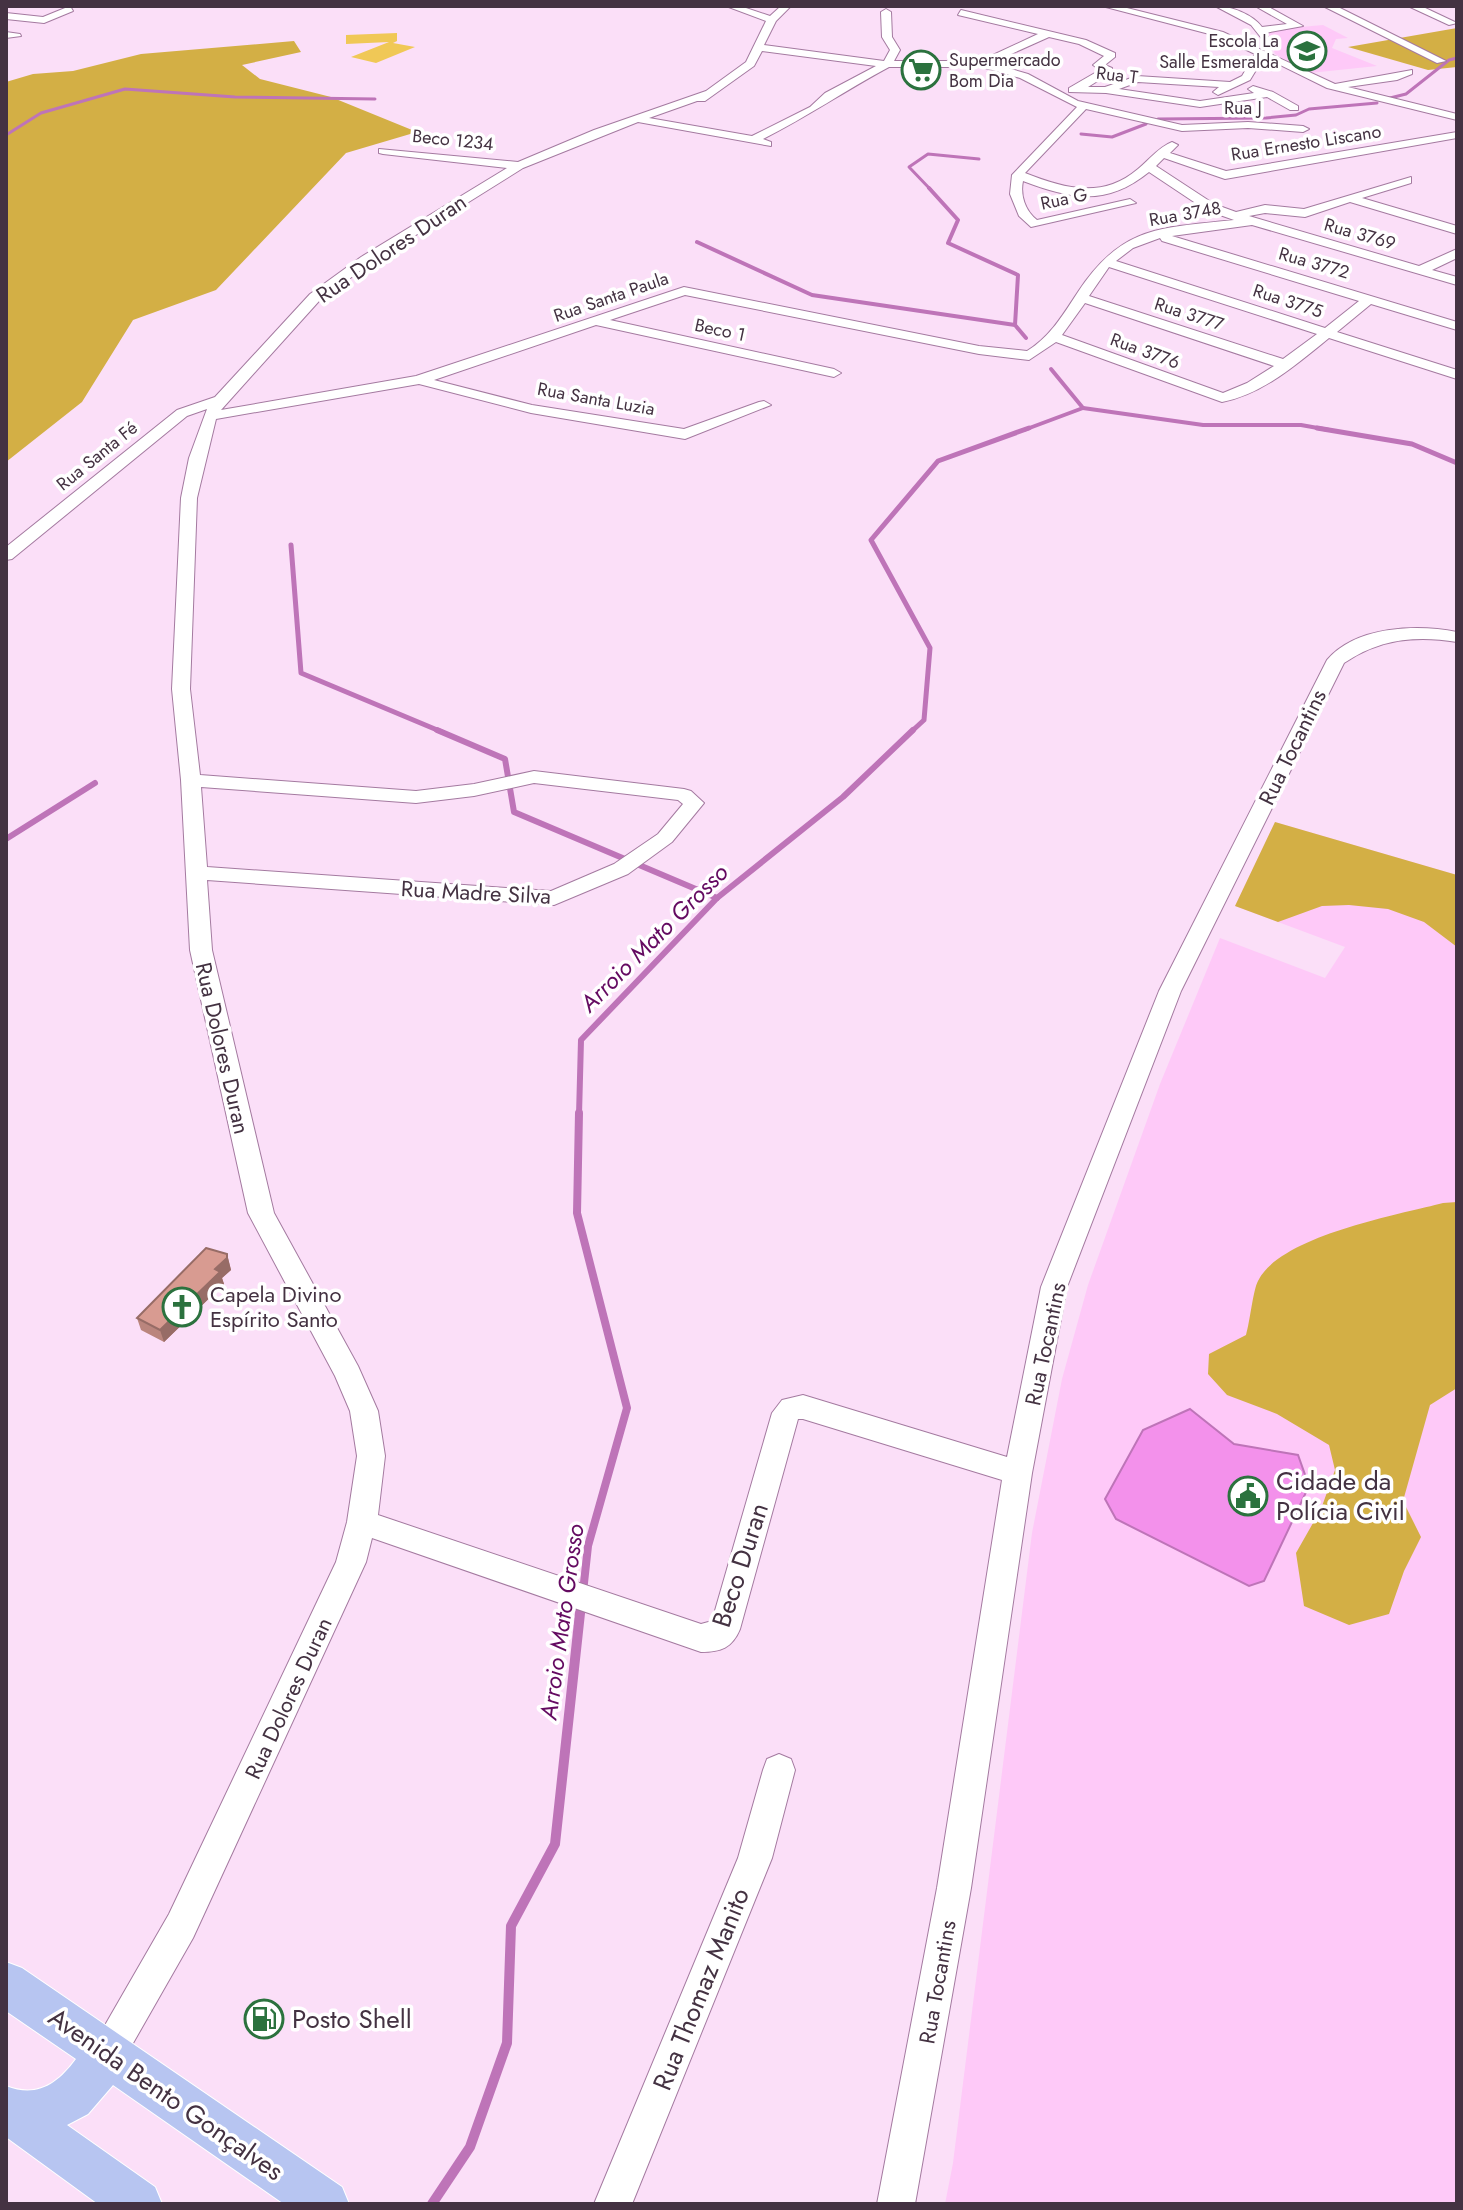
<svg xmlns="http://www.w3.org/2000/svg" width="1463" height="2210" font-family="Jost,sans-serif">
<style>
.built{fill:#fec9f8}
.green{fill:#f0c856}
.forest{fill:#d3af45}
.water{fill:#f391eb;stroke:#be74b8;stroke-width:2}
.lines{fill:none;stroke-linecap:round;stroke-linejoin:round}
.stream-far5{stroke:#be74b8;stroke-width:3}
.stream-far4{stroke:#be74b8;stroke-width:4}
.stream-far3{stroke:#be74b8;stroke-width:5}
.stream-far2{stroke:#be74b8;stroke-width:6}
.stream-far1{stroke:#be74b8;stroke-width:8}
.stream{stroke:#be74b8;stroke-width:10}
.minor-casing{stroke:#a47aa0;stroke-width:2}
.major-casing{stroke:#fff;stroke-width:2}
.minor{fill:#fff;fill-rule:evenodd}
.major{fill:#b7c5f1;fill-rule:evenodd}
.wall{fill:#ba857d}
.shaded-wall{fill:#976c66}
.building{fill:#d89b91;stroke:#976c66;stroke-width:2}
.labels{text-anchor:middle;stroke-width:7;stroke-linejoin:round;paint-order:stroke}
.far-poi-label{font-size:18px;fill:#443242;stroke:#fff;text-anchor:end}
.far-street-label{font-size:18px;fill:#443242;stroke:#fff}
.street-label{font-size:22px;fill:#443242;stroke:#fff}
.poi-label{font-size:22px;fill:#443242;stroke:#fff;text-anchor:start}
.water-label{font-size:24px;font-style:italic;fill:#640a61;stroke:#fff}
.near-poi-label{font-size:26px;fill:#443242;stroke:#fff;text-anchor:start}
.near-street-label{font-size:26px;fill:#443242;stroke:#fff}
</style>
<rect width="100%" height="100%" fill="#fbdff8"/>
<g class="built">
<polygon points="1323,25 1348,38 1336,39 1332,48 1377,66 1310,73 1275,54 1267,30"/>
<polygon points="1275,822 1457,875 1457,2204 945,2204 953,2163 1032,1533 1062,1379 1088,1285 1160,1084 1220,938 1325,978 1345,947 1235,906"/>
</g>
<polygon class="green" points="397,33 397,41 393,43 415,47 376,63 351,57 389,42 346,44 346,35"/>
<g class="forest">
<polygon points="1457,28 1457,67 1428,70 1348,47"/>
<polygon points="294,41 301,52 242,65 260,79 331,97 417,132 346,153 216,290 133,320 82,402 6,462 6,82 33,74 73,71 141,54"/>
<polygon points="1275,822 1457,875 1457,947 1424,922 1388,909 1349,905 1322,906 1278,922 1235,906"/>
<path d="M1457 1202V1388L1430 1405 1403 1501 1421 1537 1404 1571 1389 1614 1349 1625 1304 1606 1296 1553 1321 1509 1335 1470 1329 1445 1277 1414 1227 1395 1208 1374 1209 1354 1246 1335C1250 1322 1253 1290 1258 1281 1280 1236 1397 1215 1443 1203Z"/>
</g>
<polygon class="water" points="1190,1409 1234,1444 1298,1455 1309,1486 1264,1581 1249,1586 1116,1519 1105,1499 1143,1430"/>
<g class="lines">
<g class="stream-far5">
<polyline points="1386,99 1406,94 1449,60 1457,58"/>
<polyline points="1158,119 1266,118 1296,115 1309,109 1377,103"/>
<polyline points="1081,134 1112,137 1146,124"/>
<polyline points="6,135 41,113 125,89 235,97 375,99"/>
<polyline points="931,190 909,167 928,154 979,159"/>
</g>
<g class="stream-far4">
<polyline points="929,188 958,220 948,243 1018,275 1015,325 1026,338"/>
<polyline points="697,242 812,295 1015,325"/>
<polyline points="1083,408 1203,425 1301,425 1329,430"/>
<polyline points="1024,430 1083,408 1051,369"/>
</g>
<g class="stream-far3">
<polyline points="1317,428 1412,444 1457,463"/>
<polyline points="291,545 301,673 442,732"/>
<polyline points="911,732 924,720 930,648 871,540 938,461 1029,428"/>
</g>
<g class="stream-far2">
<polyline points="437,730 505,759 514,812 717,898"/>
<polyline points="6,839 95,783"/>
<polyline points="579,1115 581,1040 717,898 843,797 913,730"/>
</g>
<polyline class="stream-far1" points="579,1113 577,1213 627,1408 588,1546 583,1592"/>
<polyline class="stream" points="432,2204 470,2147 507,2043 511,1926 555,1844 581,1604"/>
<g class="minor-casing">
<g id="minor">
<polygon points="70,6 73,11 44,23 6,19 6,13 43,17"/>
<path d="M726 6H740L770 16 781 6H791L776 21 764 45 884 61 890 50 882 37 881 12 886 9 891 12 892 37 900 50 894 61H980L1038 34 958 15 961 10 1086 40 1115 53V57L1105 65 1112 68V72L1088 87H1105L1137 76 1230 82 1242 76 1255 54 1217 36 1102 6H1119L1223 32 1335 84 1412 70V74L1397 80 1348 87 1457 114V120L1327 88 1264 57 1250 80 1218 95 1213 92 1219 87 1138 82 1119 89 1200 101 1254 93 1248 89 1253 86 1273 92 1298 106V110H1290L1267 97 1200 107 1106 93 1069 92V88L1100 70 1093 65 1104 56 1079 44 1049 37 991 63 1028 74 1078 101 1182 125 1248 122 1303 126 1309 129 1303 132 1248 128 1182 131 1086 109 1025 173C1065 189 1103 199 1138 169 1149 160 1159 147 1172 142L1178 145 1170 153 1226 171 1457 132V138L1225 179 1164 158 1156 166 1214 204 1236 212 1265 205 1304 209 1411 177V183L1362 198 1457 226V234L1350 202 1305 217 1265 213 1249 216 1419 266 1457 249V258L1432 270 1457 277V285L1252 225 1172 236 1457 322V330L1371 304 1337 332 1457 370V379L1329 338C1297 364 1263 394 1222 402L1056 342 1029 360 979 354 685 295 610 320 834 369 841 373 834 377 596 325 434 380 532 405 684 429 759 402 764 401 771 405 685 439 531 413 419 384 216 419 197 498 190 689 200 775 416 791 474 784 534 771 684 789 691 791 704 803 672 842 628 874 554 905 207 880 212 950 274 1213 358 1366 378 1411 385 1456 378 1515 701 1624 712 1621 772 1413 782 1400 803 1395 1007 1457 1041 1287 1159 991 1327 660C1356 626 1417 624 1457 632V642C1416 635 1379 639 1344 663L1181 991 1067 1287 1032 1473 971 1888 915 2204H877L937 1888 1002 1480 803 1419H798L740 1629C732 1648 721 1652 701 1652L372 1538 366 1562 193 1938 120 2066 107 2071 94 2066 89 2053 169 1914 336 1562 347 1522 357 1456 350 1411 335 1376 248 1213 190 950 181 780 172 689 181 498 189 458 207 409 187 416 12 559 6 560V547L177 410 215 397 310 294 361 257 507 168 383 154 379 153V149L518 162 594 130 706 91 746 62 766 21ZM762 51 876 66 825 93 810 107 752 136 649 118 697 101H705L754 66ZM889 67H982L1020 78 1077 107 1012 175 1010 194 1019 216 1031 227 1136 203 1130 199 1037 220C1025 211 1020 195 1023 181 1071 199 1106 207 1149 172L1206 210 1234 220C1161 228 1122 225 1078 292 1063 315 1050 337 1027 351L979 346 684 287 416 376 221 410 320 300 371 263 523 168 638 122 771 146V142L763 139C807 117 846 90 889 67ZM1160 238 1162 241 1359 301 1325 328 1116 261 1133 248ZM1109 267 1317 334 1283 359 1089 296ZM1085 303 1274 366 1247 383 1223 393 1062 335ZM534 783 678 800 683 804 658 834 614 864 551 891 207 867 201 787 416 803 474 796Z"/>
<path d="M1215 6C1231 6 1252 14 1262 27L1287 24 1255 6H1267L1303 26 1265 33 1272 42 1267 45 1251 25Z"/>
<polygon points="1323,6 1336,6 1446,61 1437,63"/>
<polygon points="1408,6 1421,6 1457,23 1449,25"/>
<polygon points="6,32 20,34 21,36 6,38"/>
<polygon points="779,1754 791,1759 795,1770 772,1858 632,2204 594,2204 738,1858 763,1770 767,1759"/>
</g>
</g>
<g class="major-casing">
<path id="major" d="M6 1962 22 1968 342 2187 349 2204H284L113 2085 88 2114 67 2125 155 2187 162 2204H98L6 2137V2086C36 2098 57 2085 76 2059L6 2011Z"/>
</g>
<use href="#minor" class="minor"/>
<use href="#major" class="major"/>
</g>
<polygon class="wall" points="227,1254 231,1270 222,1278 224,1284 164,1342 141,1330 137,1318"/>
<polygon class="shaded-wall" points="227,1254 231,1270 222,1278 224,1284 164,1342 160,1330 215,1269"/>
<polygon class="building" points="206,1248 227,1254 227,1258 215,1269 220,1272 160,1330 137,1318"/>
<defs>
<g id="school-ring" transform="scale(2)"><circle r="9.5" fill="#fff" stroke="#2b723e" stroke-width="1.5"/><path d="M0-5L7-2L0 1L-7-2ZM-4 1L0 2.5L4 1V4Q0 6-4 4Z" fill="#2b723e"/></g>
<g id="supermarket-ring" transform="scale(2)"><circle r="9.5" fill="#fff" stroke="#2b723e" stroke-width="1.5"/><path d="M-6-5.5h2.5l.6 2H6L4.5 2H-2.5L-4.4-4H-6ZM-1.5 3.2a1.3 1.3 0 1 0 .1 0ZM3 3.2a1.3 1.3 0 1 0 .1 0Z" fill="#2b723e"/></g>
<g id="church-ring" transform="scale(2)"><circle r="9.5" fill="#fff" stroke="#2b723e" stroke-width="1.5"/><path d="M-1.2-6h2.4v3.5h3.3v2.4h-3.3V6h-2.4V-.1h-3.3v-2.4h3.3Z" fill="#2b723e"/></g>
<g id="civic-ring" transform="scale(2)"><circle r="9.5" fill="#fff" stroke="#2b723e" stroke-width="1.5"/><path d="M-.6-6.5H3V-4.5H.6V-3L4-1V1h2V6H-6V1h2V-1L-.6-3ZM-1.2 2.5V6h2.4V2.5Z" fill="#2b723e"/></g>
<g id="fuel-ring" transform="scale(2)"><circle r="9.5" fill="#fff" stroke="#2b723e" stroke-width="1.5"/><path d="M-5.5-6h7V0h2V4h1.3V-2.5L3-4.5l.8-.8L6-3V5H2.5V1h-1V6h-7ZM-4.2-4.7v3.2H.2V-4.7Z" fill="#2b723e"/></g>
</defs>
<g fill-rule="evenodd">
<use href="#school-ring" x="1307" y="51"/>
<use href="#supermarket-ring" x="921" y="70"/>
<use href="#church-ring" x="182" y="1307"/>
<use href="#civic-ring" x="1248" y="1496"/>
<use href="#fuel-ring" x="264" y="2019"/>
</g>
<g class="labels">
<g class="far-poi-label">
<text x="1279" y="47">Escola La<tspan x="1279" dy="21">Salle Esmeralda</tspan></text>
<text x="949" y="66" text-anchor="start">Supermercado<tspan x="949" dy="21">Bom Dia</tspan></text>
</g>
<g class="far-street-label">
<text transform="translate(1117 75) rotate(7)" y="6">Rua T</text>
<text x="1243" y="114">Rua J</text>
<text transform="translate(453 140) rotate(6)" y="6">Beco 1234</text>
<text transform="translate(1306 143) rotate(-9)" y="6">Rua Ernesto Liscano</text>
<text transform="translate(1064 199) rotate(-12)" y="6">Rua G</text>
<text transform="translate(1185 214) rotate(-10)" y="6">Rua 3748</text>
<text transform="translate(1360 234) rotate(16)" y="6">Rua 3769</text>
<text transform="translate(1314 263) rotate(16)" y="6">Rua 3772</text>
<text transform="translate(611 297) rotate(-19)" y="6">Rua Santa Paula</text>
<text transform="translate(1288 301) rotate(18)" y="6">Rua 3775</text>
<text transform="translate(1189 314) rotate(18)" y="6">Rua 3777</text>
<text transform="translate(720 330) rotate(12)" y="6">Beco 1</text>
<text transform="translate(1145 351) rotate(20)" y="6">Rua 3776</text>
<text transform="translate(596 399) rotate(10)" y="6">Rua Santa Luzia</text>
<text transform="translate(97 456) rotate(-39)" y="6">Rua Santa Fé</text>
</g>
<g class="street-label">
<text transform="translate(391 248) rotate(-34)" y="8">Rua Dolores Duran</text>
<text transform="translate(1292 747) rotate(-64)" y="8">Rua Tocantins</text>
<text transform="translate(476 892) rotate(3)" y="8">Rua Madre Silva</text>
<text transform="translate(223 1048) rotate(77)" y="8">Rua Dolores Duran</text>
<text transform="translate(1045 1344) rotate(-78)" y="8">Rua Tocantins</text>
<text transform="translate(288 1698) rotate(-65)" y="8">Rua Dolores Duran</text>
<text transform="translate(937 1982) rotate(-80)" y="8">Rua Tocantins</text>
</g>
<g class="poi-label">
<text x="210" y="1302">Capela Divino<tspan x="210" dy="25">Espírito Santo</tspan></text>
</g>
<g class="water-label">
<text transform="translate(654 938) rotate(-45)" y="8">Arroio Mato Grosso</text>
<text transform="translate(562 1622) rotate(-82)" y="8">Arroio Mato Grosso</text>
</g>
<g class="near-poi-label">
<text x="1276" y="1490">Cidade da<tspan x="1276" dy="30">Polícia Civil</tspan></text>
<text x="292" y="2028">Posto Shell</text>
</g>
<g class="near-street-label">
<text transform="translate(740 1565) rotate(-72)" y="9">Beco Duran</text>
<text transform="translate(701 1989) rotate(-68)" y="9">Rua Thomaz Manito</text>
<text transform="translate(166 2094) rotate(35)" y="9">Avenida Bento Gonçalves</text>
</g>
</g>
<rect width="1463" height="2210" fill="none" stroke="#443242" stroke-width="16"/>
</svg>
